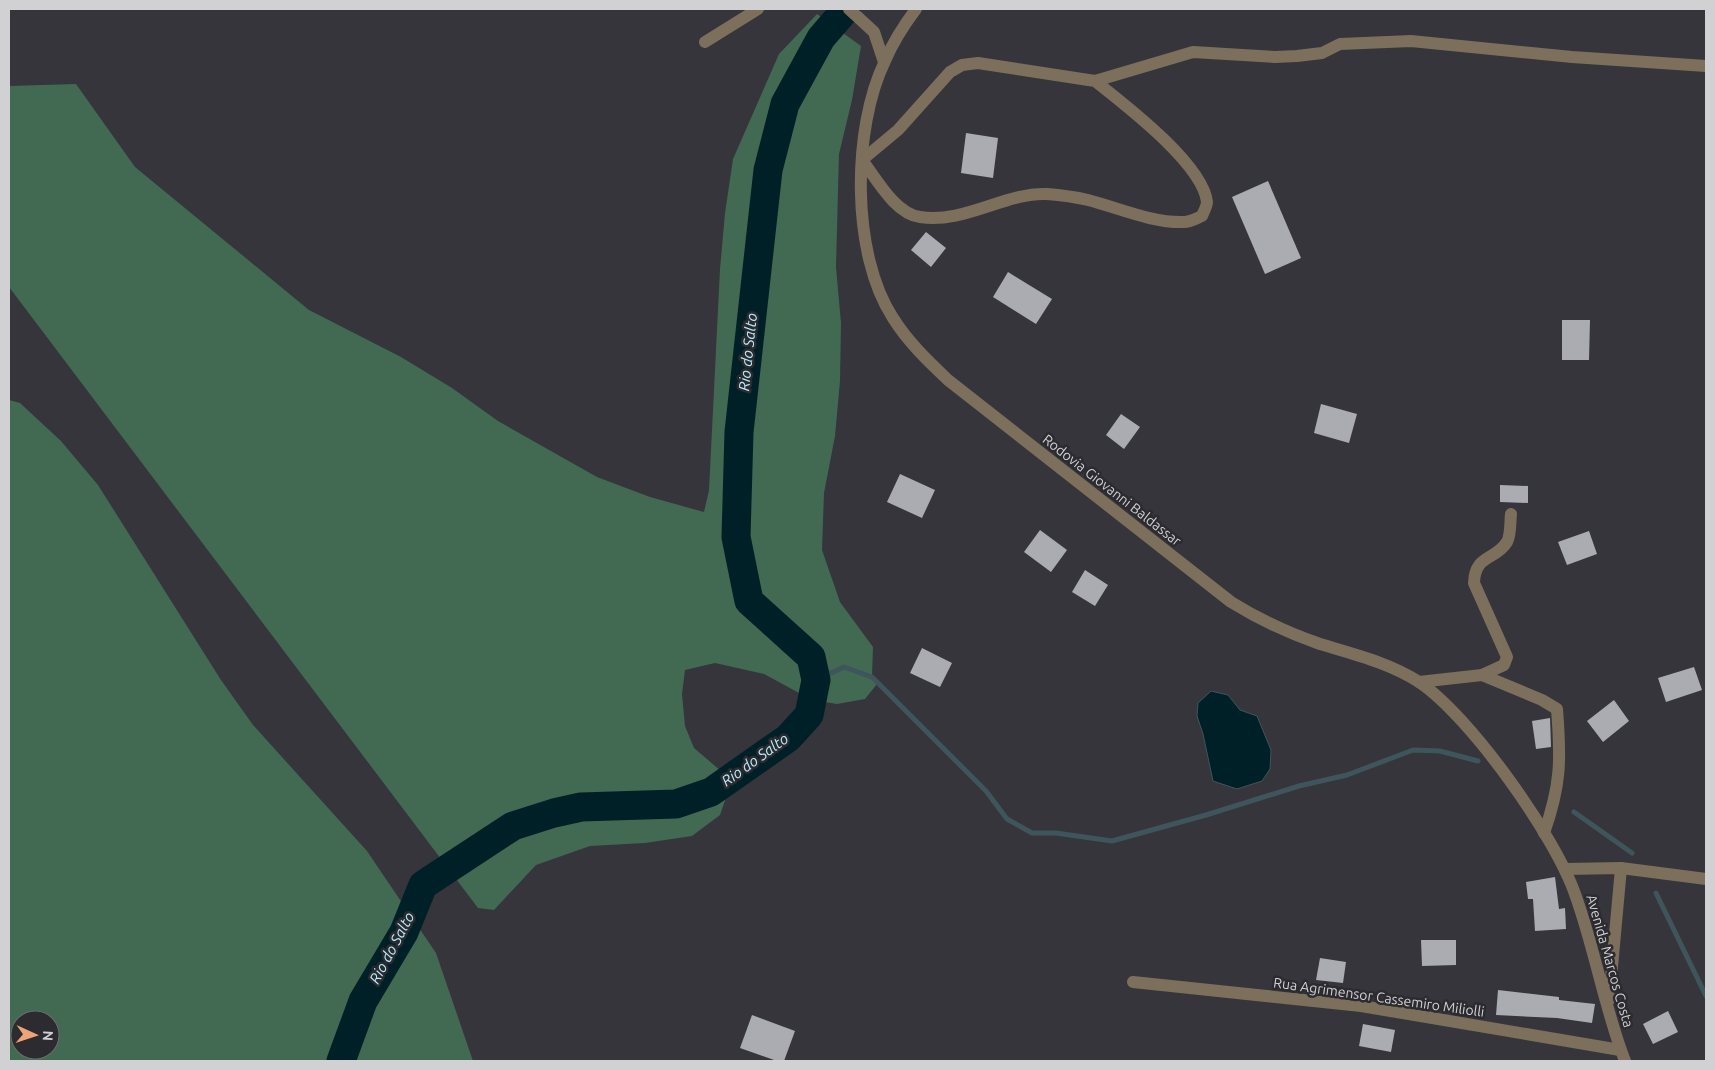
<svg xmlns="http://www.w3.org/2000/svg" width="1715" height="1070" font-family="Ubuntu,sans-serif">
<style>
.green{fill:#426951;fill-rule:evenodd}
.water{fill:#002028;stroke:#3f555c}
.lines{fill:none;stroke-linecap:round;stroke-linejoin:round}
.stream{stroke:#3f555c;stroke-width:5}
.river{stroke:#002028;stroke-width:29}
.building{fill:#ababb2}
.minor{stroke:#7c6f5c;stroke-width:12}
.labels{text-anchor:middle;stroke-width:5;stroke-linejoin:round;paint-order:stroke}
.street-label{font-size:14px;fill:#d1d1d4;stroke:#2b2b30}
.water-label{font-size:15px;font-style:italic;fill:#b6efff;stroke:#2b2b30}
</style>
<rect width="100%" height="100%" fill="#35353b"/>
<g class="green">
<polygon points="817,14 861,46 852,100 839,154 836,267 841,323 840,381 835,436 824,493 822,550 840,602 873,647 872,677 877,684 865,699 837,704 812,700 764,674 715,663 685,670 682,694 685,726 694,748 721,771 728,792 720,815 692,836 645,843 590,846 536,865 494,910 478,908 9,287 9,86 76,84 135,167 309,310 401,357 452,388 498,421 597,477 650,497 704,512 709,490 720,269 725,213 733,159 779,54"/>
<path d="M9 400 20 403 61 441 98 485 221 680 253 725 367 851 436 953 473 1061H9ZM20 1020H50V1050H20Z"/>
</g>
<polygon class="water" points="1211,691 1228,695 1240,710 1257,716 1271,750 1270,769 1262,781 1237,789 1213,781 1203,734 1197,716 1198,703"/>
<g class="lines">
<g class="stream">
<polyline points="816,680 844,667 872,677 986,791 1007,819 1032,833 1056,833 1112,841 1206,815 1299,786 1347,775 1413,750 1440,751 1478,761"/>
<polyline points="1574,812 1632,853"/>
<polyline points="1656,893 1706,996"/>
</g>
<polyline class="river" points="341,1061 363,1001 404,932 423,885 513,826 554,813 581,807 676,804 711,792 788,738 809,715 816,680 811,657 749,601 736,537 739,432 768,170 785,104 821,38 846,9"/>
</g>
<g class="building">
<polygon points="966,133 998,138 993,178 961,173"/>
<polygon points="1268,181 1301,258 1265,274 1232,197"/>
<polygon points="926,232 946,248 931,267 911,250"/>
<polygon points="1008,272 1052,299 1036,324 993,297"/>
<polygon points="1562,320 1590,320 1589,360 1562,360"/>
<polygon points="1321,404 1357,414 1349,443 1314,433"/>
<polygon points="1121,414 1140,427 1124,449 1106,435"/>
<polygon points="900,474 935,490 922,518 887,502"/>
<polygon points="1500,485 1528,486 1528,503 1500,502"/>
<polygon points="1040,530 1067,550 1051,572 1024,552"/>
<polygon points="1589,531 1597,554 1567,565 1558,542"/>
<polygon points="1085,570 1108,585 1095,606 1072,592"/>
<polygon points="922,648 952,663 940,687 910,673"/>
<polygon points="1694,667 1702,690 1666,702 1658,678"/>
<polygon points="1614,700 1629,721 1603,742 1587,721"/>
<polygon points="1550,718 1551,747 1536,749 1532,721"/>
<polygon points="1555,877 1559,909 1565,908 1566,929 1535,931 1533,899 1528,899 1526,882"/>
<polygon points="1421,940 1456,940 1456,965 1422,966"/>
<polygon points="1320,958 1346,962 1343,983 1316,980"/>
<polygon points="1498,990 1559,997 1559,1000 1595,1004 1592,1023 1557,1018 1496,1015"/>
<polygon points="1668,1011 1678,1032 1653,1044 1643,1024"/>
<polygon points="752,1015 795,1031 784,1061 777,1061 740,1048"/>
<polygon points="1363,1024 1395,1030 1391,1052 1359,1046"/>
</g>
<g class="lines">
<g class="minor">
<polyline points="849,9 874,32 884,62"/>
<path d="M916 9C904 25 893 42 885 61 852 129 851 254 893 318 908 342 928 361 948 380L1231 602C1260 620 1288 633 1320 644 1353 654 1390 663 1419 682 1470 716 1555 836 1575 894 1595 949 1604 1007 1625 1061"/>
<polyline points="705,42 758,9"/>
<path d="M1095 81C1124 104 1203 164 1207 202 1207 206 1204 211 1202 216 1197 218 1190 222 1184 222 1152 223 1119 208 1088 200 1075 197 1060 195 1047 194 1006 192 964 224 920 217 895 214 876 178 862 160L898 130 950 72 962 65 978 63 1095 81 1193 52 1275 57 1297 56 1322 53 1340 44 1411 41 1572 57 1706 66"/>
<path d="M1482 675 1542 700 1557 709C1561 760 1561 785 1544 833"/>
<path d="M1419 682 1482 675 1504 665 1507 657 1474 583C1475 554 1495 561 1507 542 1511 535 1510 522 1511 514"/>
<polyline points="1565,869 1621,868 1706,879"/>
<polyline points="1133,982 1361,1006 1620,1050"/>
<polyline points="1609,1000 1621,868"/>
</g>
</g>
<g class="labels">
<g class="street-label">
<text transform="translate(1112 490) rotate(38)" y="5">Rodovia Giovanni Baldassar</text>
<text transform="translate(1610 961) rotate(74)" y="5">Avenida Marcos Costa</text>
<text transform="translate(1379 997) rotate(8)" y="5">Rua Agrimensor Cassemiro Miliolli</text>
</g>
<g class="water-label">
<text transform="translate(748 352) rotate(-84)" y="5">Rio do Salto</text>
<text transform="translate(755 760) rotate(-36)" y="5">Rio do Salto</text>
<text transform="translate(392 948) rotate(-62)" y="5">Rio do Salto</text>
</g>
</g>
<rect width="1715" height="1070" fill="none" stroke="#d1d1d4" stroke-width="20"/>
<g transform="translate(35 1035) rotate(93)"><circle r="24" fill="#2b2b30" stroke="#6d6d72"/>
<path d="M0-4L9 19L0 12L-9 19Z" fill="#f0a279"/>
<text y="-8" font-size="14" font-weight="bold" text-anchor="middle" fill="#d1d1d4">N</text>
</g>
</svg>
